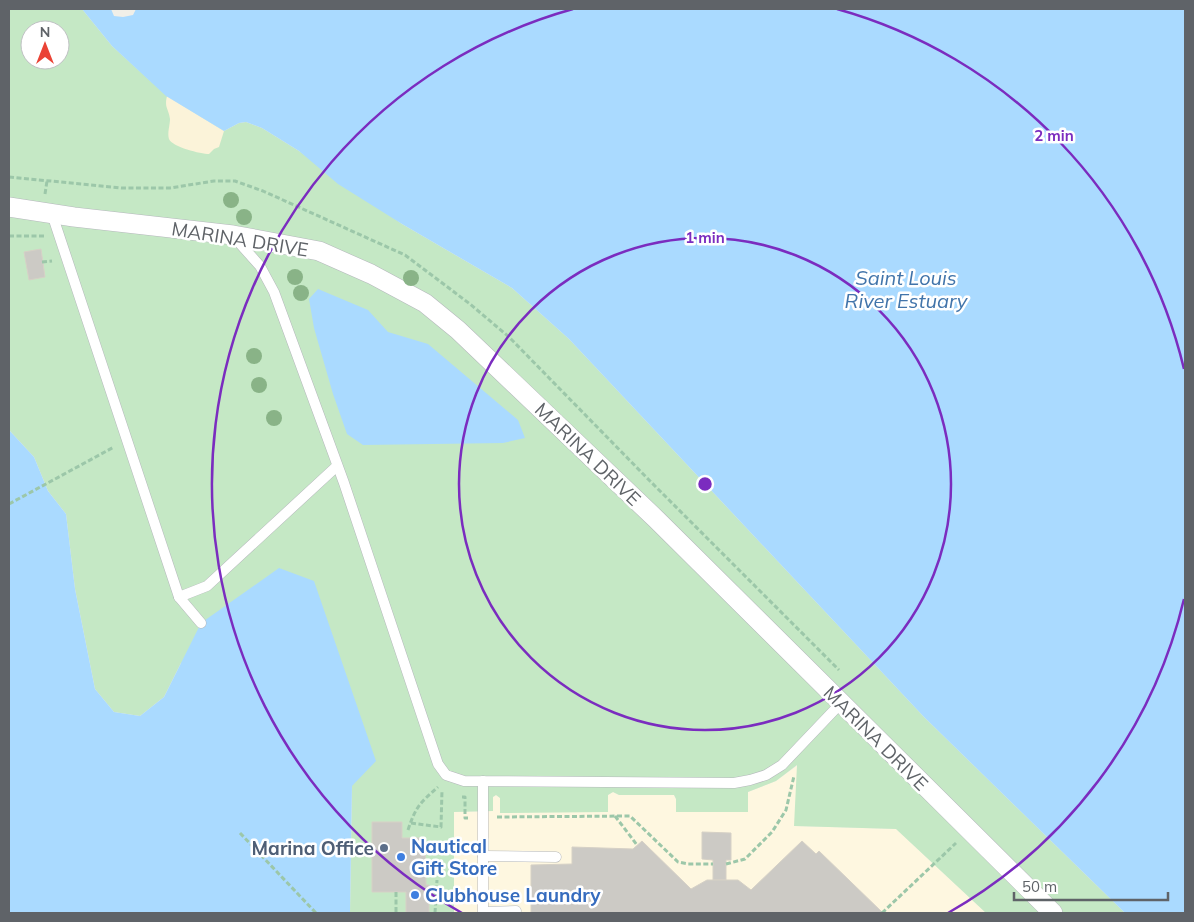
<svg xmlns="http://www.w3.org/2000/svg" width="1194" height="922" font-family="Mulish,sans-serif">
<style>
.commercial{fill:#fef7e0}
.green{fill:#c5e8c5;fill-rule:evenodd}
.sand{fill:#fbf3d9}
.water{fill:#aadaff}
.building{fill:#cccac5;stroke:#d6d1c6}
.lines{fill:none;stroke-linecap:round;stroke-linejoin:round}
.lane-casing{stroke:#b5b8bc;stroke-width:11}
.street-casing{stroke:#b5b8bc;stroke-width:20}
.path{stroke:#9cc7a9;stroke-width:3;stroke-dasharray:5 2.5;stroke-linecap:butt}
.lane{stroke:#fff;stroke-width:10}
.street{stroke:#fff;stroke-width:19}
.tree{fill:#89b387}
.ring{fill:none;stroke:#7b2cbf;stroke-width:2.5}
.service-dot{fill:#5c6f8a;stroke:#fff;stroke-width:2}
.shop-dot{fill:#3f7fe0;stroke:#fff;stroke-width:2}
.labels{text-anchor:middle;stroke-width:5;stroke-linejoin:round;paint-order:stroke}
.street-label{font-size:19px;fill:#5f6368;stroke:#fff}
.shop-label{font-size:19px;font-weight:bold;fill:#366cbe;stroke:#fff;text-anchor:start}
.service-label{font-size:19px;font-weight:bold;fill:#4e5e75;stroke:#fff;text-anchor:end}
.water-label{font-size:20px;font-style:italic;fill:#4174aa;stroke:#fff}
.centre{fill:#7b2cbf;stroke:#fff;stroke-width:2.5}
.ring-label{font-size:15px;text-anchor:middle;font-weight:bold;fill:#7b2cbf;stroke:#fff;stroke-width:5;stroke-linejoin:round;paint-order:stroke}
</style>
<rect width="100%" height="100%" fill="#f1efe8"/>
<polygon class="commercial" points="798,765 795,826 896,829 986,913 454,913 454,812 493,811 493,797 496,795 500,798 500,812 608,811 608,795 613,792 619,795 674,795 676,799 676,812 747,812 748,792 776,781"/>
<path class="green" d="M9 9H82L112 46 167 96 224 131 239 123 246 122 262 128 299 151 402 224 512 288 569 339 924 717 1125 913H986L896 829 794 826 797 765 776 781 748 792V812H676V799L674 795H619L613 792 608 795V812L500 813V798L496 795 493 797V811L454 812V913H350L352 786 181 663 164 697 140 716 114 712 95 689 75 589 66 514 48 491 34 457 9 430ZM30 30H60V60H30Z"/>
<path class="sand" d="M167 96 224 131 219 147 214 149 209 154C201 154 172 147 169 139 167 133 170 125 170 119 169 109 164 108 167 96Z"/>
<g class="water">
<polygon points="82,9 111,9 114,16 123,17 133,15 136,9 1185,9 1185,913 1125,913 924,717 569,339 512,288 402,224 338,184 299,151 262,128 246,122 239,123 224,131 166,96 112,46"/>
<polygon points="318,289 368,310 388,332 428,344 518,420 525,438 503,443 363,445 347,434 333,394 314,328 309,299"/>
<polygon points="9,430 34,457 48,491 66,514 75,589 95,689 114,712 140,716 164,697 201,623 279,568 314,581 376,761 352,786 350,913 9,913"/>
</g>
<g class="building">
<polygon points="41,249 45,277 29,280 24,252"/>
<polygon points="372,822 402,822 402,838 425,838 426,885 429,885 429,913 406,913 406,892 372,892"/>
<polygon points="702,832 731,833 731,860 726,860 726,880 713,880 713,860 702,859"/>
<polygon points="642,841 691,889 707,880 738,880 751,890 802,841 816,854 819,851 883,913 531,913 531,865 572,864 572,847 633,849"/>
</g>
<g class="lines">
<g class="lane-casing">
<g id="lane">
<polyline points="52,214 179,597 201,623"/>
<polyline points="235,238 260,266 274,292 344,483 438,764 446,775 464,781 734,783 750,780 766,775 782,765 841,703"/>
<polyline points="179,597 207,586 337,466"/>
<polyline points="483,781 483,912 516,911"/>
<polyline points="483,856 556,857"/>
</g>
</g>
<g class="street-casing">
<polyline id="street" points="9,207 74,217 233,235 319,251 371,274 425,303 458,330 656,519 1053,913"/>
</g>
<g class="path">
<polyline points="9,177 122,188 170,188 214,181 235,181 263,191 405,255 470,304 509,337 649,480 839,670"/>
<polyline points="45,194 47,181"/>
<polyline points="9,236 44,236"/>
<polyline points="42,262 52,261"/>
<polyline points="9,504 114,447"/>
<polyline points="462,797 465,797 465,818 468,818"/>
<polyline points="615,816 637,845"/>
<polyline points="497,817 630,816 678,862 688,864 713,864"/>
<polyline points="411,823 441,827 442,790"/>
<path d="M408 830C416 806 420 803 438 787"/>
<polyline points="240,833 316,913"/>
<polyline points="726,864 745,859 772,832 786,810 794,776"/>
<polyline points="396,892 396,913"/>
<polyline points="435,913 437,880"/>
<polyline points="882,913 956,843"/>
</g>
<use href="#lane" class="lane"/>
<use href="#street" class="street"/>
</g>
<g class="tree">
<circle cx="231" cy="200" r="8"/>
<circle cx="244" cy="217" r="8"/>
<circle cx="295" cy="277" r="8"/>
<circle cx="411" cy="278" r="8"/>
<circle cx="301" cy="293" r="8"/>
<circle cx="254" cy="356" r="8"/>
<circle cx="259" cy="385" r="8"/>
<circle cx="274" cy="418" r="8"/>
</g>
<g class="ring">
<circle cx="705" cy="484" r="246"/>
<path d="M1184 599A493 493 0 0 1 948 913M462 913A493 493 0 0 1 573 9M837 9A493 493 0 0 1 1184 369"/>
</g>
<circle class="service-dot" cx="384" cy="848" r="5"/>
<g class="shop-dot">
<circle cx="401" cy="857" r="5"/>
<circle cx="415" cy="895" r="5"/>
</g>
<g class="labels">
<g class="street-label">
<text transform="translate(240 239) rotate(9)" y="7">MARINA DRIVE</text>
<text transform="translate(588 454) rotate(44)" y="7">MARINA DRIVE</text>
<text transform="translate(876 738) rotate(45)" y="7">MARINA DRIVE</text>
</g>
<g class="shop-label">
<text x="411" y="853">Nautical<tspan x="411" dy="22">Gift Store</tspan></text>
<text x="425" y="902">Clubhouse Laundry</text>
</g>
<g class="service-label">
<text x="374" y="855">Marina Office</text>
</g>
<g class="water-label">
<text x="906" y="285">Saint Louis<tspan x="906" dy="23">River Estuary</tspan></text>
</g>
</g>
<circle cx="705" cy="484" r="8" class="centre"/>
<g class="ring-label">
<text x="1054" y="141">2 min</text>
<text x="705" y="243">1 min</text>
</g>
<rect width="1194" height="922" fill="none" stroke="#5f6368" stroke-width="20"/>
<g transform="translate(45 45)"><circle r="24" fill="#ffffff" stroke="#bfc1c3"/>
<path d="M0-4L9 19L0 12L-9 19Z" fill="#ea4335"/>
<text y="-8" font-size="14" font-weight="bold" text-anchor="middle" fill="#5f6368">N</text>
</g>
<path d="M1014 892v8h154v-8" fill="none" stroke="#5f6368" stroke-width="2.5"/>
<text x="1022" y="892" font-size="15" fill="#5f6368" stroke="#ffffff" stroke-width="4" paint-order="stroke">50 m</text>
</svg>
